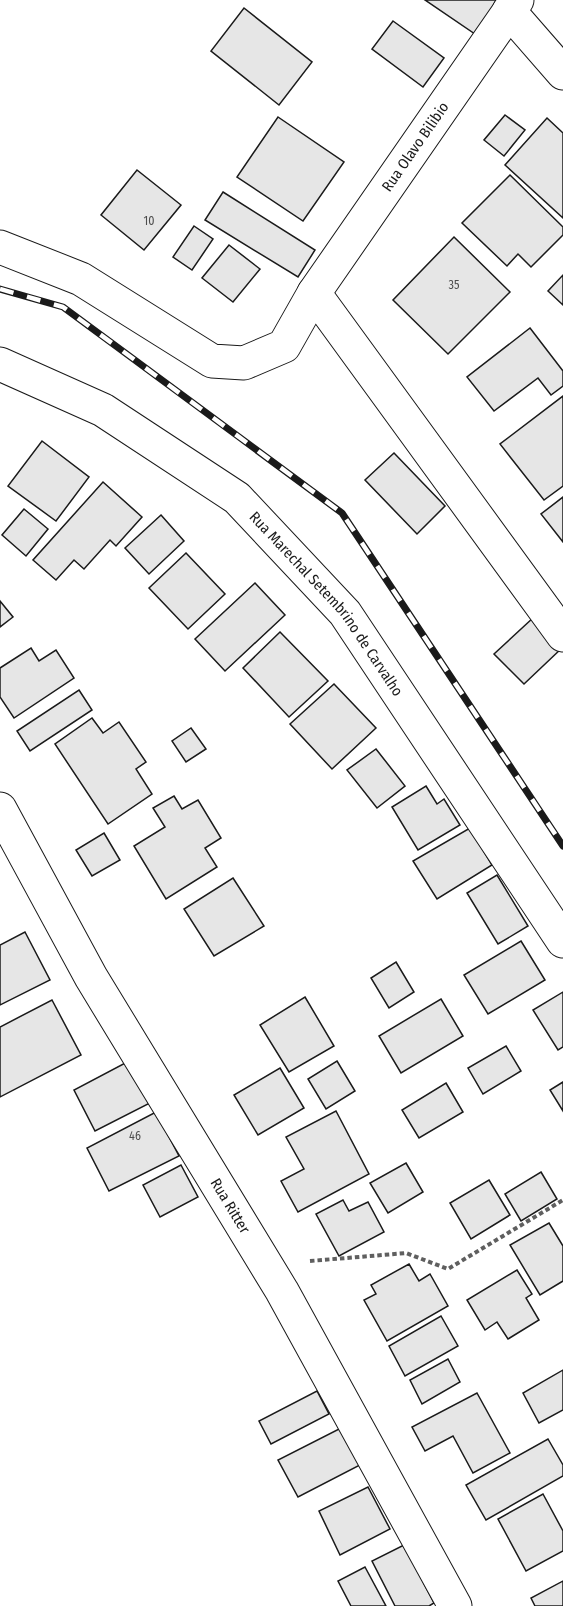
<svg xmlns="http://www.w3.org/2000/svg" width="563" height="1606" font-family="'Fira Sans Condensed',sans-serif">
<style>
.building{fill:#e6e6e6;stroke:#1a1a1a;stroke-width:1.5}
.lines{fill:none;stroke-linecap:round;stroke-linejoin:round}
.minor-casing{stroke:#1a1a1a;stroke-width:35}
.path{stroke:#5f5f5f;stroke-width:4;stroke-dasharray:4.5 3;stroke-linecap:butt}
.minor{stroke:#fff;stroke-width:33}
.rail-casing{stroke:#1a1a1a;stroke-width:7}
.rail{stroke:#fff;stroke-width:4.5;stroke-dasharray:14;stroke-linecap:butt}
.labels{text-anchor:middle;stroke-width:4.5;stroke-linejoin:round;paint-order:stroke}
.number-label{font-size:12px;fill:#4d4d4d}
.street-label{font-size:15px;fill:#1a1a1a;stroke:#fff}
</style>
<rect width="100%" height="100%" fill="#fff"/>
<g class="building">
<polygon points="425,0 499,0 475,34"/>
<polygon points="244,8 312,62 279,105 211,51"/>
<polygon points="393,21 444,58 423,87 372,49"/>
<polygon points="505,115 525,130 504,156 484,140"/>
<polygon points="278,117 344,162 303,221 237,177"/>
<polygon points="547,118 563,133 563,218 505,165"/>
<polygon points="137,170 181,205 144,250 101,215"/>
<polygon points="510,175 563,227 563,235 531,267 518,254 507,266 462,223"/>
<polygon points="223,192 315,250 298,277 205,220"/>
<polygon points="194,226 213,239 192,270 173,257"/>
<polygon points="454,237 510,292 448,354 393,300"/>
<polygon points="229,245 260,269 233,302 202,278"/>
<polygon points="563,275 563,305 548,291"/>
<polygon points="530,328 563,371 563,386 551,395 538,378 494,411 467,377"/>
<polygon points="563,396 563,486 544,500 500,444"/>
<polygon points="42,441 89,477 56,521 8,486"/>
<polygon points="394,453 445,506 417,534 365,480"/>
<polygon points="103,482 142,517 116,546 110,540 84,569 74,560 56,580 33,560"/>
<polygon points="563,497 563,542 541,514"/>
<polygon points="24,509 48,529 26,556 2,535"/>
<polygon points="161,515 184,541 149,574 125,548"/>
<polygon points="186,553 225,594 188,629 149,588"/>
<polygon points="255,583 285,615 225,671 195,639"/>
<polygon points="0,601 13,617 0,627"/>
<polygon points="534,617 563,647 524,684 494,654"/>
<polygon points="280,632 328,681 289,717 243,668"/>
<polygon points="31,648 39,661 56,650 74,678 14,718 0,697 0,668"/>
<polygon points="334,684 376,728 332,769 290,724"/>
<polygon points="79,690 92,710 30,751 17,731"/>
<polygon points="92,718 103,733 119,722 146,762 136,769 152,794 108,824 55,744"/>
<polygon points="191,728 206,749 186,762 172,741"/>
<polygon points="376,749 405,786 377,808 347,770"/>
<polygon points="426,786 437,804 444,799 460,825 418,850 392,807"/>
<polygon points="174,796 182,809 198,800 221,838 205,848 217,867 166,899 134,846 165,827 153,808"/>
<polygon points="470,828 492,865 437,899 413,861"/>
<polygon points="104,833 120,860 92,876 76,850"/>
<polygon points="497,875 528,926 498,944 467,893"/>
<polygon points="233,878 264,926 214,956 184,909"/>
<polygon points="25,932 50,980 0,1005 0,945"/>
<polygon points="521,941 545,980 488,1014 464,975"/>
<polygon points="396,962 414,992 389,1008 371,978"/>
<polygon points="563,992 563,1047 558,1050 533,1010"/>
<polygon points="305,997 334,1046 289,1072 260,1025"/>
<polygon points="441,999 463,1036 401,1073 379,1036"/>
<polygon points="52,1000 81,1055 0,1097 0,1027"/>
<polygon points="506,1046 521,1071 483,1094 468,1068"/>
<polygon points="129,1061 150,1103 95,1131 74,1090"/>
<polygon points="337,1061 355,1091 326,1109 308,1079"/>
<polygon points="280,1068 304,1108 258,1135 234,1095"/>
<polygon points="563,1082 563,1111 550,1090"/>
<polygon points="446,1083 463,1112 419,1138 402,1110"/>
<polygon points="336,1111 369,1174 298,1212 281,1181 304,1169 286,1137"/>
<polygon points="156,1112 179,1156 109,1191 87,1148"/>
<polygon points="406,1163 423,1192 388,1213 370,1183"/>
<polygon points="181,1165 198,1197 160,1217 143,1185"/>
<polygon points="541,1172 557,1199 521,1221 505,1194"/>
<polygon points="489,1180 510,1215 471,1239 450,1203"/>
<polygon points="343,1200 349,1211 368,1202 384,1232 339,1256 316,1214"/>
<polygon points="549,1223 563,1246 563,1281 540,1295 510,1245"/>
<polygon points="409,1264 419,1281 430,1274 448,1306 387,1341 364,1300 376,1294 371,1285"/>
<polygon points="517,1270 532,1294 526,1298 539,1320 508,1339 497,1322 485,1330 467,1300"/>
<polygon points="441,1316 458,1346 405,1376 389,1346"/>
<polygon points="448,1359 460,1382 422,1404 410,1380"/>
<polygon points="563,1370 563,1410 539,1423 523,1393"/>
<polygon points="317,1391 329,1414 271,1444 259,1421"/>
<polygon points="477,1393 510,1453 473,1473 453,1436 425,1451 412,1427"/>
<polygon points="341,1428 360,1465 298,1497 278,1460"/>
<polygon points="548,1439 563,1465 563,1476 486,1520 466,1485"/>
<polygon points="368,1487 390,1529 340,1555 319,1511"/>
<polygon points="543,1494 563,1531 563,1551 526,1571 498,1519"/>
<polygon points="404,1545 434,1603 429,1606 395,1606 372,1561"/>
<polygon points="365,1567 386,1606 351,1606 338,1581"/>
<polygon points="563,1581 563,1606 535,1606 531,1598"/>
</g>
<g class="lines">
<g class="minor-casing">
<g id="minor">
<polyline points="509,11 563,73"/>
<path id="s1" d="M0 247 81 279 212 361 244 363 284 346 314 293 517 0"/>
<polyline points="314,293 563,635"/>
<path id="s2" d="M0 364 103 410 237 498 345 613 563 941"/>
<path id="s3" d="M0 809 91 977 282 1291 455 1606"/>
</g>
</g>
<polyline class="path" points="310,1261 406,1253 448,1269 563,1200"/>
<use href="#minor" class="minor"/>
<g class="rail-casing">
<polyline id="rail" points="0,289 63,307 342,513 563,846"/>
</g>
<use href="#rail" class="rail"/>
</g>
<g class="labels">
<g class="number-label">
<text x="149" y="225">10</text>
<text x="454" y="289">35</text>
<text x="135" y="1140">46</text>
</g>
<g class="street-label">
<text dy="5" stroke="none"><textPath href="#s1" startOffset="556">Rua Olavo Bilibio</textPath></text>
<text dy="5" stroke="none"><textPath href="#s2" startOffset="412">Rua Marechal Setembrino de Carvalho</textPath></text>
<text dy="5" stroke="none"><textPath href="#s3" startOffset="459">Rua Ritter</textPath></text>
</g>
</g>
</svg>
